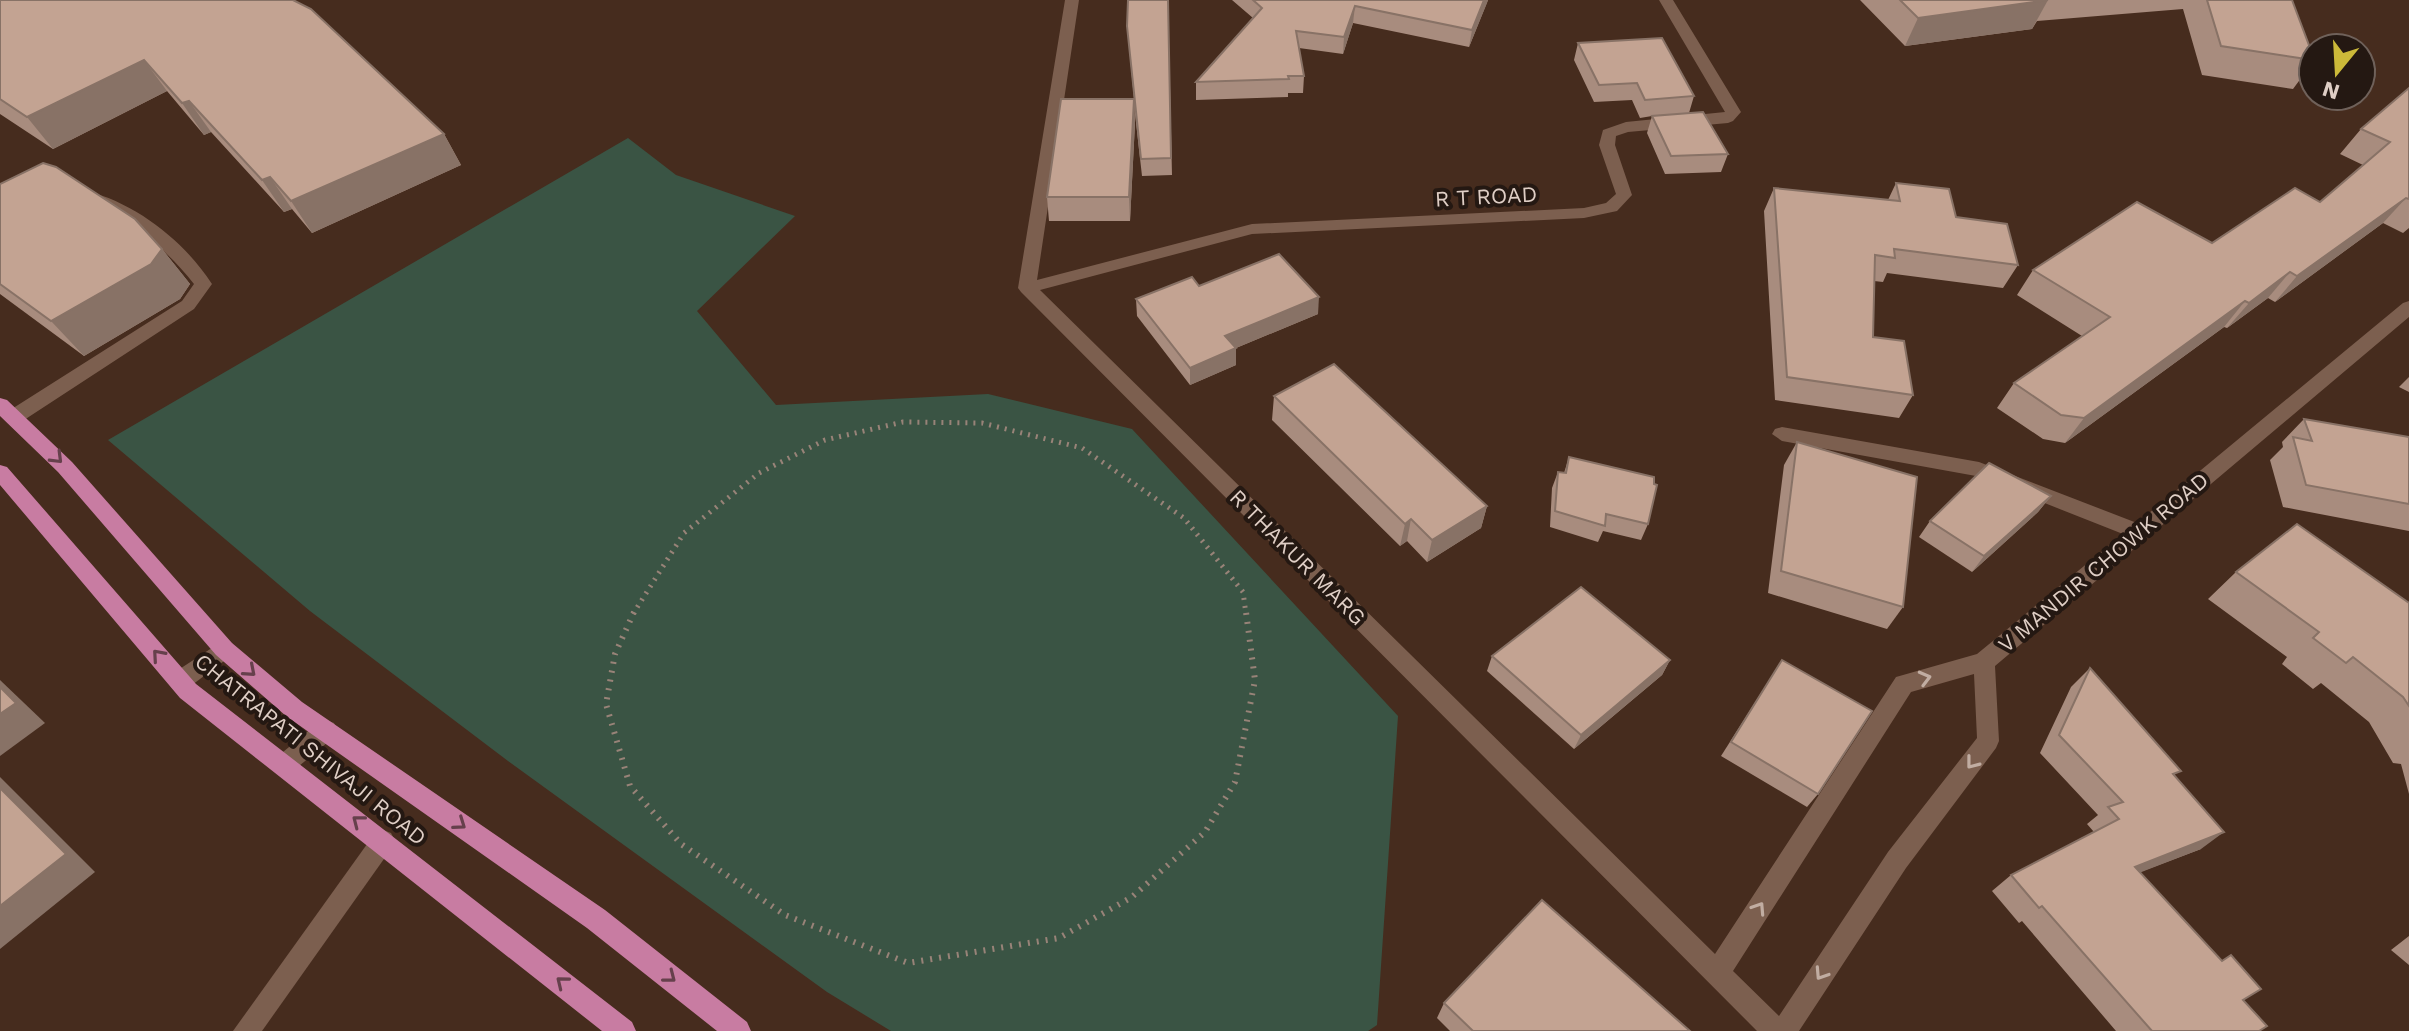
<svg xmlns="http://www.w3.org/2000/svg" width="2409" height="1031" font-family="'Work Sans',sans-serif">
<style>
.green{fill:#3a5444}
.lines{fill:none;stroke-linecap:round;stroke-linejoin:round}
.path-far1{stroke:#988378;stroke-width:5;stroke-dasharray:2 6;stroke-linecap:butt}
.path{stroke:#988378;stroke-width:6;stroke-dasharray:2 7;stroke-linecap:butt}
.minor{fill:#7c5f4f;fill-rule:evenodd}
.major{fill:#c87ca2;fill-rule:evenodd}
.wall{fill:#a88c7e}
.shaded-wall{fill:#887266}
.building{fill:#c3a392;stroke:#887266;stroke-width:2}
.oneway{stroke:#66404c}
.oneway2{stroke:#c1ada2}
.labels{text-anchor:middle;stroke-width:8;stroke-linejoin:round;paint-order:stroke}
.street-label{font-size:22px;fill:#dfcec5;stroke:#241812}
</style>
<rect width="100%" height="100%" fill="#462c1e"/>
<polygon class="green" points="628,138 676,175 795,216 697,311 776,405 988,394 1132,429 1398,716 1377,1025 1368,1031 891,1031 827,992 508,761 310,611 108,440"/>
<g class="lines">
<polyline class="path-far1" points="633,614 684,533 759,473 825,440 903,422 982,423 1082,448 1184,518 1243,592 1246,614"/>
<polyline class="path" points="634,612 615,654 606,704 630,786 681,844 785,915 908,963 1059,938 1132,897 1205,832 1235,782 1255,680 1246,612"/>
<g class="minor">
<path d="M1065 0H1079L1037 280 1252 224 1584 208 1606 203 1616 194 1599 145 1603 130 1626 122 1725 112 1659 0H1673L1741 112 1733 121 1728 123 1628 132 1616 136 1615 145 1632 195 1617 211 1584 218 1252 234 1040 290 1715 954 1896 677 1977 654 2123 534 1976 476 1782 441 1772 434 1775 429 1782 427 1979 462 2137 523 2403 303 2409 301V317L1995 666 1999 741 1996 748 1906 868 1799 1031H1757L1021 292 1018 288ZM1974 674 1977 738 1888 852 1779 1016 1733 971 1911 692Z"/>
<path d="M87 191C137 204 184 241 212 284L194 309 21 422H7L5 417 7 412 182 301 194 284C164 246 127 217 81 200L79 196Z"/>
<polygon points="224,640 232,643 235,649 232,655 188,688 180,690 172,688 169,681 172,674"/>
<polygon points="326,720 334,723 337,730 334,737 293,771 285,774 277,771 274,764 277,757 318,723"/>
<polygon points="383,830 391,833 395,841 391,849 262,1031 233,1031 375,833"/>
</g>
<g class="major">
<polygon points="0,398 7,400 72,462 232,643 302,702 605,910 747,1022 751,1031 717,1031 587,928 286,716 216,655 58,472 0,416"/>
<polygon points="0,465 7,467 196,684 632,1022 636,1031 602,1031 180,698 0,485"/>
</g>
</g>
<g class="wall">
<polygon points="0,0 444,134 461,165 312,233 292,209 284,212 211,132 204,135 167,91 53,149 0,114"/>
<polygon points="1168,0 1172,175 1142,176 1134,105 1135,123 1130,221 1049,221 1047,197 1134,99 1127,26"/>
<polygon points="1232,0 1488,0 1469,47 1353,23 1343,54 1299,48 1304,76 1303,93 1288,93 1288,97 1196,100 1196,82 1253,18"/>
<polygon points="1860,0 2292,0 2313,56 2313,62 2293,89 2202,75 2183,9 2037,21 2032,29 1905,46"/>
<polygon points="1578,43 1694,96 1689,113 1728,154 1721,172 1665,174 1647,133 1652,116 1640,118 1632,100 1594,102 1574,60"/>
<polygon points="2409,88 2409,228 2403,233 2383,223 2275,302 2268,298 2227,328 2224,327 2065,443 2043,439 1997,408 2014,383 2082,336 2017,295 2033,270 2212,243 2320,202 2363,165 2340,154 2361,129"/>
<polygon points="1896,183 1956,217 2018,265 2003,288 1887,273 1883,282 1874,281 1873,337 1913,395 1899,418 1775,400 1764,211 1774,188 1888,200"/>
<polygon points="0,184 162,249 190,284 180,299 84,356 0,294"/>
<polygon points="1199,286 1318,314 1236,348 1236,365 1190,385 1137,316 1136,299"/>
<polygon points="2409,377 2409,392 2399,387"/>
<polygon points="1274,396 1487,506 1481,528 1427,562 1407,541 1400,546 1272,420"/>
<polygon points="2304,419 2409,437 2409,531 2283,507 2270,460 2283,447 2282,442"/>
<polygon points="1797,442 1903,607 1887,629 1768,593 1784,465"/>
<polygon points="1569,457 1648,524 1641,540 1603,531 1598,542 1550,527 1552,488 1558,472 1564,473"/>
<polygon points="2051,496 2038,512 1972,572 1919,537 1930,521"/>
<polygon points="2236,572 2409,603 2409,794 2401,764 2393,763 2369,722 2321,683 2313,689 2282,664 2287,657 2208,599"/>
<polygon points="1492,656 1670,660 1662,675 1574,749 1487,671"/>
<polygon points="1782,660 1818,794 1807,807 1721,756"/>
<polygon points="2090,668 2175,776 2201,849 2140,872 2243,1000 2259,1031 2116,1031 2022,921 2019,923 1992,891 2011,875 2094,832 2087,824 2098,815 2040,753 2071,687"/>
<polygon points="2409,936 2409,965 2391,950"/>
<polygon points="1444,1003 1690,1031 1450,1031 1437,1018"/>
</g>
<g class="shaded-wall">
<polygon points="1484,0 1488,0 1487,3 1469,47 1472,30"/>
<polygon points="2048,0 2032,29 1905,46 1918,18"/>
<polygon points="1355,6 1353,23 1343,54 1344,37"/>
<polygon points="144,60 167,91 53,149 27,117"/>
<polygon points="1134,99 1135,123 1130,221 1129,197"/>
<polygon points="189,101 211,132 204,135 182,103"/>
<polygon points="444,134 461,165 312,233 291,201"/>
<polygon points="270,177 292,209 284,212 262,180"/>
<polygon points="2406,198 2383,223 2275,302 2297,276"/>
<polygon points="162,249 190,284 180,299 84,356 51,321"/>
<polygon points="2290,272 2268,298 2227,328 2249,303"/>
<polygon points="1319,297 1318,314 1224,353 1225,336"/>
<polygon points="2245,301 2224,327 2065,443 2084,418"/>
<polygon points="1236,348 1236,365 1190,385 1190,368"/>
<polygon points="2051,496 2038,512 1972,572 1984,556"/>
<polygon points="1487,506 1481,528 1427,562 1432,540"/>
<polygon points="1411,519 1407,541 1400,546 1405,524"/>
<polygon points="1670,660 1662,675 1574,749 1581,735"/>
<polygon points="0,680 45,723 0,756"/>
<polygon points="0,777 95,872 0,949"/>
<polygon points="2224,832 2201,849 2113,883 2135,867"/>
</g>
<g class="building">
<polygon points="0,0 293,0 311,9 444,134 291,201 270,177 262,180 189,101 182,103 144,60 27,117 0,99"/>
<polygon points="1128,0 1168,0 1171,158 1141,159 1127,26"/>
<polygon points="1253,0 1484,0 1472,30 1355,6 1344,37 1296,31 1304,76 1288,76 1289,79 1196,82 1262,8"/>
<polygon points="1900,0 2048,0 1918,18"/>
<polygon points="2207,0 2292,0 2313,56 2313,60 2221,46"/>
<polygon points="1662,38 1694,96 1645,100 1637,83 1599,85 1578,43"/>
<polygon points="2409,88 2409,199 2406,198 2297,276 2290,272 2249,303 2245,301 2084,418 2061,415 2014,383 2110,317 2033,270 2137,202 2212,243 2295,188 2320,202 2390,142 2361,129"/>
<polygon points="1061,99 1134,99 1129,197 1047,197"/>
<polygon points="1703,112 1728,154 1671,156 1652,116"/>
<polygon points="43,163 56,167 135,219 162,249 151,264 51,321 0,284 0,184"/>
<polygon points="1896,183 1949,189 1956,217 2007,224 2018,265 1894,249 1895,258 1875,255 1873,337 1904,341 1913,395 1787,377 1774,188 1900,201"/>
<polygon points="1279,254 1319,297 1225,336 1236,348 1190,368 1136,299 1192,277 1199,286"/>
<polygon points="1334,364 1487,506 1432,540 1411,519 1405,524 1274,396"/>
<polygon points="2304,419 2409,437 2409,504 2306,485 2293,437 2312,441"/>
<polygon points="1797,442 1917,477 1903,607 1781,571"/>
<polygon points="1569,457 1654,477 1654,484 1657,485 1648,524 1606,514 1605,526 1555,511 1558,472 1566,473"/>
<polygon points="1989,463 2051,496 1984,556 1930,521"/>
<polygon points="2297,524 2409,603 2409,706 2403,697 2353,657 2346,663 2313,638 2319,632 2236,572"/>
<polygon points="1581,587 1670,660 1581,735 1492,656"/>
<polygon points="1782,660 1872,711 1818,794 1731,742"/>
<polygon points="2090,668 2181,771 2173,774 2224,832 2135,867 2222,961 2231,955 2261,989 2243,1000 2267,1026 2259,1031 2152,1031 2042,906 2039,908 2011,875 2119,819 2108,807 2123,802 2059,735"/>
<polygon points="0,687 16,703 0,714"/>
<polygon points="0,788 66,854 0,906"/>
<polygon points="1542,900 1690,1031 1473,1031 1444,1003"/>
</g>
<defs><path id="oneway-chevron" d="M-2-3.5L2.5 0L-2 3.5" fill="none" stroke-width="1.6" stroke-linecap="round" stroke-linejoin="round" transform="scale(2)"/></defs>
<g class="oneway">
<use href="#oneway-chevron" transform="translate(57 458) rotate(45)"/>
<use href="#oneway-chevron" transform="translate(158 655) rotate(-131)"/>
<use href="#oneway-chevron" transform="translate(250 671) rotate(41)"/>
<use href="#oneway-chevron" transform="translate(358 821) rotate(-142)"/>
<use href="#oneway-chevron" transform="translate(460 824) rotate(35)"/>
<use href="#oneway-chevron" transform="translate(670 977) rotate(38)"/>
<use href="#oneway-chevron" transform="translate(562 982) rotate(-141)"/>
</g>
<g class="oneway2">
<use href="#oneway-chevron" transform="translate(1925 678) rotate(-15)"/>
<use href="#oneway-chevron" transform="translate(1972 763) rotate(128)"/>
<use href="#oneway-chevron" transform="translate(1759 908) rotate(-57)"/>
<use href="#oneway-chevron" transform="translate(1821 974) rotate(123)"/>
</g>
<g class="labels">
<g class="street-label">
<text transform="translate(1486 196) rotate(-3)" y="8">R T ROAD</text>
<text transform="translate(1298 557) rotate(45)" y="8">R THAKUR MARG</text>
<text transform="translate(2103 562) rotate(-40)" y="8">V MANDIR CHOWK ROAD</text>
<text transform="translate(311 749) rotate(39)" y="8">CHATRAPATI SHIVAJI ROAD</text>
</g>
</g>
<g transform="translate(2337 72) rotate(198)"><circle r="38" fill="#241812" stroke="#6f615a" stroke-width="2"/>
<path d="M0-6L14 30L0 20L-14 30Z" fill="#ccb939"/>
<text y="-12" font-size="22" font-weight="bold" text-anchor="middle" fill="#dfcec5">N</text>
</g>
</svg>
